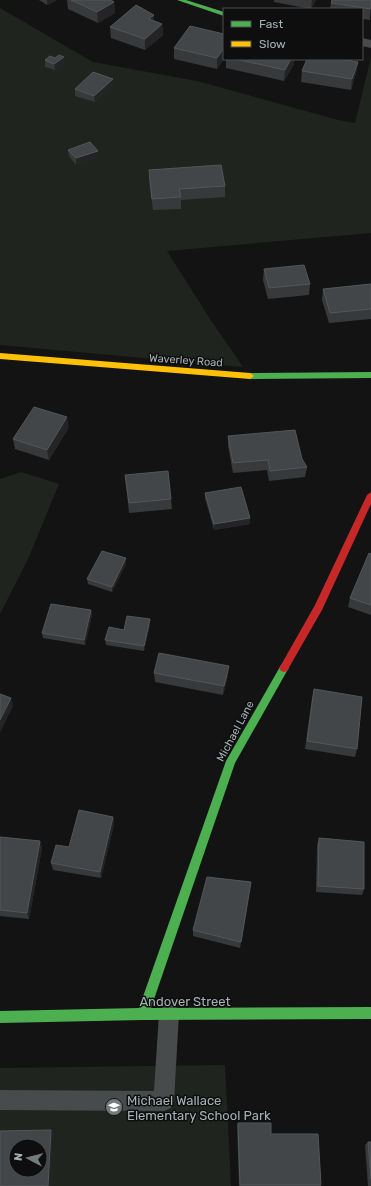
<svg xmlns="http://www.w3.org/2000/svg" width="371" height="1186" font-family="Rubik,sans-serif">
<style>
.green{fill:#20241e;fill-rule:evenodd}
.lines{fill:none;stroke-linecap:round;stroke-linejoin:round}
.lane{fill:#484b4c;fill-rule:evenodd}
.street{fill:#484b4c;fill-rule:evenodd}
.fast{fill:#4caf50;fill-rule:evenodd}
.slow{fill:#ffc107;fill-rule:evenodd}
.jam{fill:#c62828;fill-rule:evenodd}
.wall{fill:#37393b}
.shaded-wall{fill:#242426}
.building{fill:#434648;stroke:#525759;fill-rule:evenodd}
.labels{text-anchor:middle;stroke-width:3;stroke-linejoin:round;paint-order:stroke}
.street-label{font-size:11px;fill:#a5b1b4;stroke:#0e0e0f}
.near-street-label{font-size:13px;fill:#a5b1b4;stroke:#0e0e0f}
.near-poi-label{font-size:13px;fill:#a5b1b4;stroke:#0e0e0f;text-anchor:start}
</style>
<rect width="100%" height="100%" fill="#131314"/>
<g class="green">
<polygon points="0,8 93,62 197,81 338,120 355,123 371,57 371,233 167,251 210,319 243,367 0,345"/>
<polygon points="21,472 59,484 28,559 0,614 0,479"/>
<path d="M225 1065 231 1186H0V1068ZM16 1146H40V1170H16Z"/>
</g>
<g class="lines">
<polygon class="lane" points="169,1004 176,1007 179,1014 174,1101 171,1108 164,1111 0,1110 0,1090 154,1091 159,1014 162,1007"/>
<polygon class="street" points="362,38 371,40 371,48 362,46"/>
<g class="fast">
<polygon points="177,0 186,0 224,12 224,16"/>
<polygon points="371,372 371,378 250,379 246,376 250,373"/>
<polygon points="284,664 287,665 289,668 287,671 235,763 151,1008 371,1007 371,1019 143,1020 0,1023 0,1011 139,1008 226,761 281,665"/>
</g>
<polygon class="slow" points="0,353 250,373 254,376 250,379 0,359"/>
<polygon class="jam" points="371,492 371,504 322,610 287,671 284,672 281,671 279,668 281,665 315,605 367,495"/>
</g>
<g class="wall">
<polygon points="39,0 57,0 47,5"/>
<polygon points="67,0 111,0 114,2 115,13 98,23 68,9"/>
<polygon points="274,0 316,0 311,9 274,2"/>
<polygon points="371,0 370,20 362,19 362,9 330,9 331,3"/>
<polygon points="154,15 154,21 162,24 163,35 145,50 111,38 110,27"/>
<polygon points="224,34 224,58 217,69 174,59 174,48"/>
<polygon points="64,57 64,63 55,70 45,67 45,60"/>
<polygon points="226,59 294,59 294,64 284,81 226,68"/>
<polygon points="358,62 356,73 351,90 301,82 302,71"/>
<polygon points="113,85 95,102 75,96 75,89"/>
<polygon points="68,150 98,151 98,157 76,165 69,156"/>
<polygon points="149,170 225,186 225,197 181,200 181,209 153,210 149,181"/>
<polygon points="264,269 310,284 309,295 268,299 263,280"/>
<polygon points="371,284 371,319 329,323 322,300 323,289"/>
<polygon points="69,427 49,460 15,449 13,439"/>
<polygon points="228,436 302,459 307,467 305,477 269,481 267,470 233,473 228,446"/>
<polygon points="125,475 171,499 172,509 129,513"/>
<polygon points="205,493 250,518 250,524 214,530 205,498"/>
<polygon points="371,554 371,615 348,607 350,598"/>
<polygon points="126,558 126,564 112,592 88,584 87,579"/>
<polygon points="91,610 92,615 85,645 43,638 42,633"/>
<polygon points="150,619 150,624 144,651 106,645 105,640 124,630"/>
<polygon points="154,673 228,675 223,695 155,682"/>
<polygon points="314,689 357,749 355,757 305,749 312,698"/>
<polygon points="113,817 114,824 101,878 53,870 51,863 69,847"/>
<polygon points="0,837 40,841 42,848 29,919 0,916"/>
<polygon points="319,838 364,889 362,895 316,892 317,845"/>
<polygon points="251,882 240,948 193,936 193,930"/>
<polygon points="238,1123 271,1134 321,1185 320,1186 239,1186 237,1126"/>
<polygon points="368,1142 371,1142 371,1186 368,1186 365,1145"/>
</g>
<g class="shaded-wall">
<polygon points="47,0 57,0 47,5"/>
<polygon points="312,0 316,0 311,9"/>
<polygon points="114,2 115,13 98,23 97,12"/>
<polygon points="154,15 154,26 149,19"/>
<polygon points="162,24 163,35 145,50 145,39"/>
<polygon points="224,48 224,58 217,69 217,58"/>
<polygon points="64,57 64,63 55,70 54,64"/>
<polygon points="291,59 294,59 294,64 284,81 285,70"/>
<polygon points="358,62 356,73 351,90 352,79"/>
<polygon points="113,79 113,85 95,102 94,96"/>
<polygon points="98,151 98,157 76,165 76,158"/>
<polygon points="67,417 69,427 49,460 47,450"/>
<polygon points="250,518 250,524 214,530 214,524"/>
<polygon points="126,558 126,564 112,592 112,587"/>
<polygon points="91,610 92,615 85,645 84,640"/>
<polygon points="150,619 150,624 144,651 144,646"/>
<polygon points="229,666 228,675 223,695 224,686"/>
<polygon points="11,698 13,706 0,733 0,720"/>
<polygon points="113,817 114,824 101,878 100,872"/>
<polygon points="40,841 42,848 29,919 27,913"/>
<polygon points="51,1130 54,1134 51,1186 48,1186"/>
</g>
<g class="building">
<polygon points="71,0 111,0 114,2 97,12"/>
<polygon points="332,0 371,0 371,9 331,3"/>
<polygon points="136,5 154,15 149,19 162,24 145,39 110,27"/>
<polygon points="190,26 224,34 224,48 217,58 174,48"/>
<polygon points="59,55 64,57 54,64 45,60 50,56 55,58"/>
<polygon points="235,59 291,59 285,70"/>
<polygon points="307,59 340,59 358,62 352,79 302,71"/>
<polygon points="93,72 113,79 94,96 75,89"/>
<polygon points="90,142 98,151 76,158 68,150"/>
<polygon points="221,165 225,186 179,189 181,197 152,199 149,170"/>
<polygon points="304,265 310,284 269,288 264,269"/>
<polygon points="371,284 371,309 330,313 323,289"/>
<polygon points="34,407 67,417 47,450 13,439"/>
<polygon points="295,430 302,459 307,467 270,471 268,460 233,463 228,436"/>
<polygon points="168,471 171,499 129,503 125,475"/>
<polygon points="241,487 250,518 214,524 205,493"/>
<polygon points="102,551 126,558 112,587 87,579"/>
<polygon points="369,553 371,554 371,605 350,598"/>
<polygon points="51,604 91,610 84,640 42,633"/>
<polygon points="127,616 150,619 144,646 105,640 109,627 124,630"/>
<polygon points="159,653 229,666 224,686 154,673"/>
<polygon points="314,689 362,697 357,749 307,741"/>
<polygon points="0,694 11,698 0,720"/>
<polygon points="79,810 113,817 100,872 51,863 56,845 69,847"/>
<polygon points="0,837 40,841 27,913 0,910"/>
<polygon points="319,838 364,842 364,889 318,886"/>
<polygon points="207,877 251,882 241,942 193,930"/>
<polygon points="238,1123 271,1123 271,1134 318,1134 321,1185 240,1185"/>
<path d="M51 1130 48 1186H0V1131ZM16 1146H40V1170H16Z"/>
<polygon points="368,1142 371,1142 371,1179"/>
</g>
<defs>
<g id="school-disc" transform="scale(0.9)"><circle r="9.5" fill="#727a7c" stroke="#0e0e0f"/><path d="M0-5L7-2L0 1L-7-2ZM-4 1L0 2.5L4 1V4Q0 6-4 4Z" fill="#fff"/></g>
</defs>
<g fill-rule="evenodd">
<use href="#school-disc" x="114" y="1107"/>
</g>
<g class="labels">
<g class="street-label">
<text transform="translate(186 360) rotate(4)" y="4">Waverley Road</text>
<text transform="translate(235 731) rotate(-62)" y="4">Michael Lane</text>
</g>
<g class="near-street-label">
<text x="185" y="1006">Andover Street</text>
</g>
<g class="near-poi-label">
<text x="127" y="1105">Michael Wallace<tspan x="127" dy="15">Elementary School Park</tspan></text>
</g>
</g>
<rect x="223" y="8" width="140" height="52" fill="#0e0e0f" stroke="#4a4f51"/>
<rect x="231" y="21" width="20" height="6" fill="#4caf50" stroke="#4a4f51"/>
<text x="259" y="28" font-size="12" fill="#a5b1b4">Fast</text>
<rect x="231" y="41" width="20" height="6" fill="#ffc107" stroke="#4a4f51"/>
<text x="259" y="48" font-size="12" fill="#a5b1b4">Slow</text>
<g transform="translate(28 1158) rotate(277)"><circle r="19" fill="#0e0e0f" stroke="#4a4f51"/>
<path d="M0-3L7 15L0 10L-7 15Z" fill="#727a7c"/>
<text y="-6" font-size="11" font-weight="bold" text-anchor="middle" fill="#a5b1b4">N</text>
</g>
</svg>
